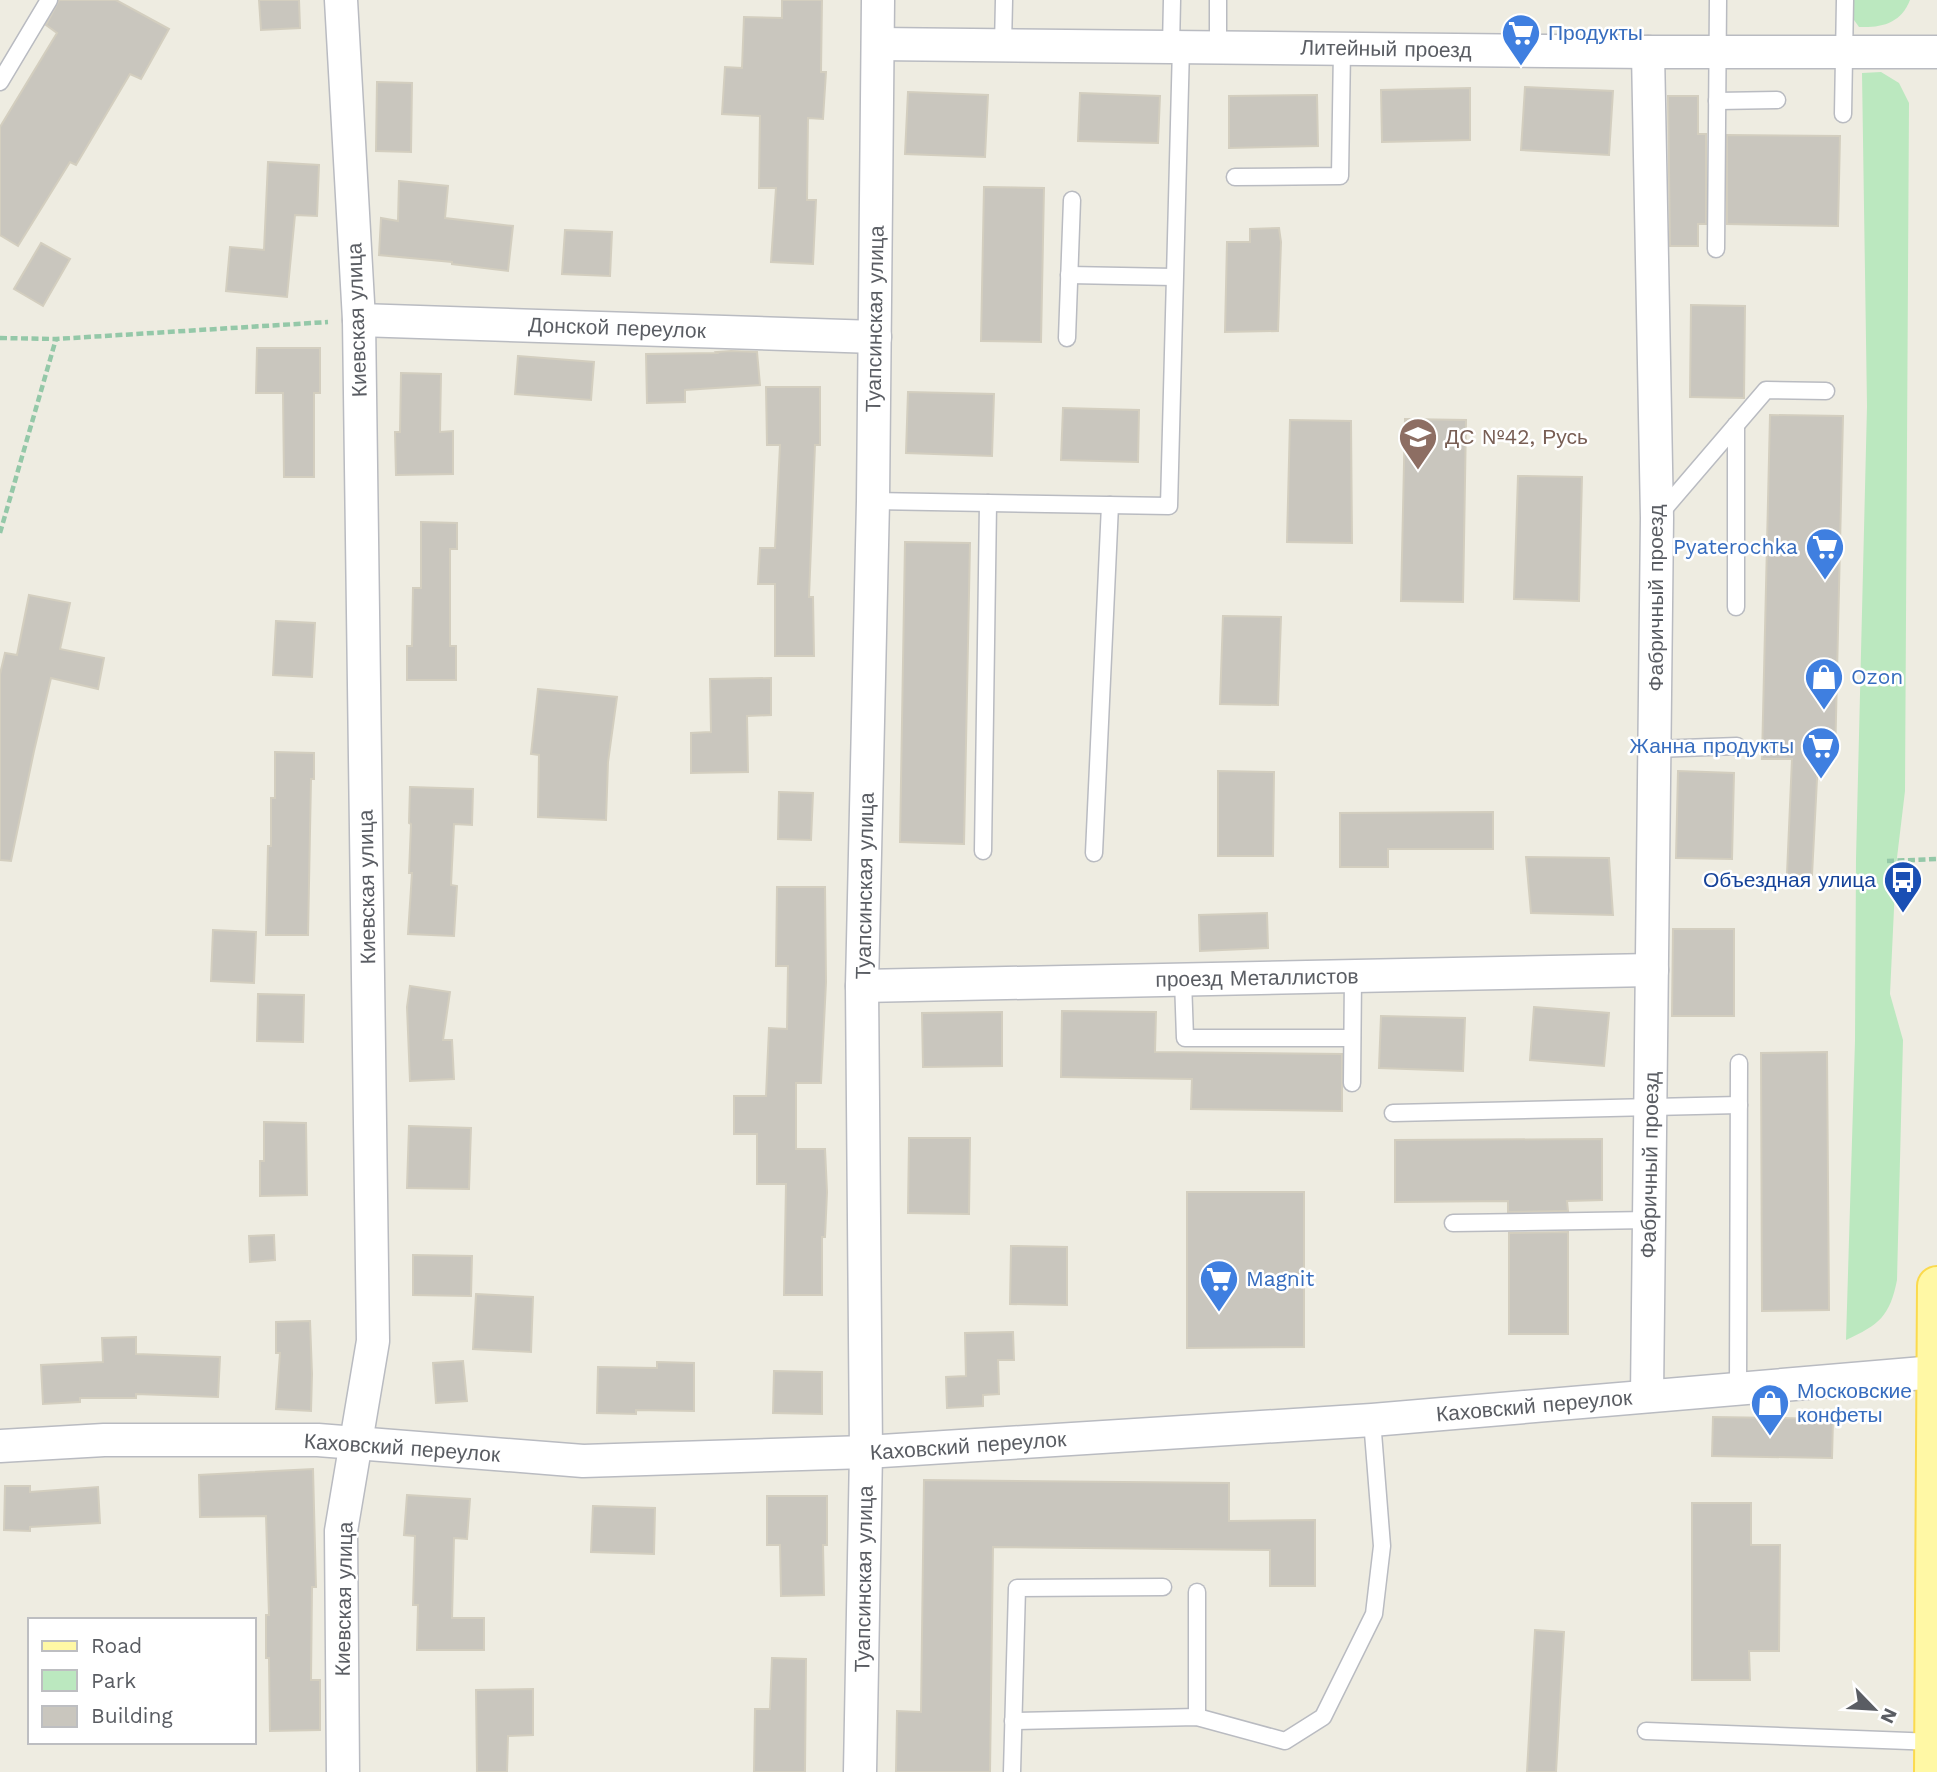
<svg xmlns="http://www.w3.org/2000/svg" width="1937" height="1772" font-family="'Work Sans',sans-serif">
<style>
.green{fill:#bbe8bf}
.building{fill:#c9c6be;stroke:#d3cebf;stroke-width:2}
.lines{fill:none;stroke-linecap:round;stroke-linejoin:round}
.lane-casing{stroke:#b9bbc1;stroke-width:19}
.street-casing{stroke:#b9bbc1;stroke-width:35}
.primary-casing{stroke:#fbda4d;stroke-width:42}
.path{stroke:#94c8a8;stroke-width:4.5;stroke-dasharray:7 3.5;stroke-linecap:butt}
.lane{stroke:#fff;stroke-width:16}
.street{stroke:#fff;stroke-width:32}
.primary{stroke:#fff8a5;stroke-width:38}
.labels{text-anchor:middle;stroke-width:5;stroke-linejoin:round;paint-order:stroke}
.shop-label{font-size:21px;fill:#366cbe;stroke:#fff;text-anchor:start}
.street-label{font-size:21px;fill:#5a5d63;stroke:#fff}
.education-label{font-size:21px;fill:#785e54;stroke:#fff;text-anchor:start}
.transit-label{font-size:21px;fill:#164399;stroke:#fff;text-anchor:end}
</style>
<rect width="100%" height="100%" fill="#eeece1"/>
<g class="green">
<path d="M1854 0H1910C1901 23 1882 28 1859 27L1854 20Z"/>
<path d="M1881 72 1899 83 1909 103 1905 791 1896 866 1890 994 1903 1040 1897 1280C1890 1316 1879 1325 1846 1340L1855 1041 1856 859 1867 406 1862 73Z"/>
</g>
<g class="building">
<polygon points="59,0 116,0 169,29 141,79 130,74 76,165 70,162 18,246 0,235 0,127 57,33 46,25"/>
<polygon points="259,0 299,0 300,28 261,30"/>
<polygon points="782,0 822,0 821,72 826,72 823,119 808,118 807,200 816,200 813,264 771,262 776,188 759,188 760,116 722,114 725,67 742,68 744,17 782,18"/>
<polygon points="377,82 412,83 411,152 376,151"/>
<polygon points="1525,87 1613,91 1609,155 1521,150"/>
<polygon points="1470,88 1470,140 1382,142 1381,90"/>
<polygon points="908,92 988,95 985,157 905,154"/>
<polygon points="1080,93 1160,96 1158,143 1078,141"/>
<polygon points="1317,95 1318,146 1229,148 1229,96"/>
<polygon points="1668,96 1698,96 1698,134 1706,134 1706,224 1698,224 1698,246 1670,246"/>
<polygon points="1727,135 1840,136 1838,226 1727,224"/>
<polygon points="268,162 319,165 317,216 295,215 287,297 226,291 230,247 264,250"/>
<polygon points="399,181 448,186 445,218 513,226 508,271 452,264 452,262 379,255 381,218 398,221"/>
<polygon points="984,187 1044,188 1041,342 981,341"/>
<polygon points="1279,228 1281,242 1278,331 1225,332 1227,242 1250,242 1250,229"/>
<polygon points="565,230 612,232 610,276 562,274"/>
<polygon points="41,243 70,259 43,306 14,289"/>
<polygon points="1691,305 1745,306 1744,398 1690,397"/>
<polygon points="257,348 320,348 320,393 314,393 314,477 284,477 283,393 256,393"/>
<polygon points="731,351 757,352 760,385 685,390 685,402 647,403 646,354 717,353 716,352"/>
<polygon points="518,356 594,362 591,400 515,394"/>
<polygon points="401,373 441,374 440,432 453,431 453,474 396,475 395,432 400,432"/>
<polygon points="766,387 820,387 820,445 815,445 809,597 813,597 814,656 775,656 775,584 758,584 760,548 775,548 780,445 767,445"/>
<polygon points="908,392 994,394 992,456 906,453"/>
<polygon points="1063,408 1139,410 1138,462 1061,460"/>
<polygon points="1770,415 1843,416 1835,760 1818,760 1812,875 1787,874 1792,759 1762,759"/>
<polygon points="1405,419 1466,420 1463,602 1401,601"/>
<polygon points="1290,420 1351,421 1352,543 1287,542"/>
<polygon points="1518,476 1582,477 1579,601 1514,599"/>
<polygon points="421,522 457,523 457,549 450,549 450,646 456,646 456,680 407,680 407,646 412,646 413,588 421,588"/>
<polygon points="905,542 970,543 964,844 900,842"/>
<polygon points="29,595 70,603 60,649 104,658 98,689 51,678 34,751 11,861 0,860 0,674 5,653 17,655"/>
<polygon points="1223,616 1281,617 1278,705 1220,704"/>
<polygon points="276,621 315,623 312,677 273,675"/>
<polygon points="771,678 771,715 747,716 748,772 691,773 691,733 711,732 710,679"/>
<polygon points="538,689 617,697 608,762 606,820 538,817 539,755 531,754"/>
<polygon points="275,752 314,753 314,779 311,779 308,935 266,935 268,846 271,846 271,798 275,798"/>
<polygon points="1218,771 1274,772 1273,856 1218,856"/>
<polygon points="1678,771 1734,773 1732,859 1676,858"/>
<polygon points="410,787 473,789 472,825 454,824 451,885 457,886 454,936 408,934 412,873 409,873 411,824 409,823"/>
<polygon points="779,792 813,793 811,840 778,839"/>
<polygon points="1493,812 1493,849 1388,849 1388,867 1340,867 1340,813"/>
<polygon points="1526,857 1609,858 1613,915 1531,913"/>
<polygon points="777,887 825,887 826,982 821,1083 796,1083 796,1149 825,1149 827,1192 825,1237 822,1237 822,1295 784,1295 786,1184 757,1184 757,1134 734,1134 734,1096 766,1096 769,1028 787,1029 788,966 776,966"/>
<polygon points="1267,913 1268,948 1200,951 1199,915"/>
<polygon points="1673,929 1734,929 1734,1016 1672,1016"/>
<polygon points="213,930 256,932 254,983 211,981"/>
<polygon points="410,986 450,992 443,1040 452,1040 454,1079 410,1081 407,1007"/>
<polygon points="258,994 304,995 303,1042 257,1041"/>
<polygon points="1534,1007 1609,1013 1604,1066 1530,1060"/>
<polygon points="1062,1011 1156,1012 1155,1052 1342,1054 1342,1111 1191,1109 1192,1079 1061,1077"/>
<polygon points="1002,1012 1002,1066 923,1067 922,1013"/>
<polygon points="1381,1016 1465,1018 1463,1071 1379,1068"/>
<polygon points="1827,1052 1829,1310 1762,1311 1761,1053"/>
<polygon points="264,1122 306,1123 307,1195 260,1196 260,1161 264,1161"/>
<polygon points="409,1126 471,1128 469,1189 407,1188"/>
<polygon points="909,1138 970,1138 969,1214 908,1213"/>
<polygon points="1602,1139 1602,1200 1567,1201 1568,1211 1508,1212 1508,1201 1395,1202 1395,1140"/>
<polygon points="1187,1192 1304,1192 1304,1347 1187,1348"/>
<polygon points="1568,1232 1568,1334 1509,1334 1509,1233"/>
<polygon points="274,1235 275,1260 250,1262 249,1236"/>
<polygon points="1011,1246 1067,1247 1067,1305 1010,1304"/>
<polygon points="413,1255 472,1256 471,1296 413,1295"/>
<polygon points="476,1294 533,1297 531,1352 473,1349"/>
<polygon points="310,1321 312,1374 311,1411 276,1409 280,1353 276,1353 276,1322"/>
<polygon points="1013,1332 1014,1360 998,1360 999,1394 983,1395 983,1406 947,1408 946,1377 966,1376 965,1333"/>
<polygon points="136,1337 136,1354 220,1357 218,1397 136,1394 136,1398 80,1398 80,1402 43,1404 41,1365 103,1362 102,1338"/>
<polygon points="463,1361 467,1401 436,1403 433,1363"/>
<polygon points="657,1362 694,1363 694,1411 636,1410 636,1414 597,1413 598,1367 657,1368"/>
<polygon points="774,1371 822,1372 822,1414 773,1413"/>
<polygon points="1713,1417 1833,1419 1832,1458 1712,1456"/>
<polygon points="313,1469 316,1587 312,1587 311,1680 320,1680 320,1730 270,1731 269,1658 266,1658 266,1615 269,1615 266,1516 200,1517 199,1475"/>
<polygon points="924,1480 1229,1483 1229,1521 1315,1520 1315,1586 1270,1586 1270,1550 993,1547 990,1772 896,1772 897,1711 921,1712"/>
<polygon points="5,1486 30,1486 30,1492 98,1487 100,1523 30,1527 30,1531 4,1530"/>
<polygon points="407,1495 470,1499 467,1539 454,1538 452,1618 484,1618 484,1650 417,1650 418,1605 413,1605 415,1536 404,1535"/>
<polygon points="767,1496 827,1496 827,1545 823,1545 824,1595 781,1596 780,1545 767,1545"/>
<polygon points="1692,1503 1751,1503 1751,1545 1780,1545 1779,1651 1749,1651 1750,1680 1692,1680"/>
<polygon points="593,1506 655,1508 654,1554 591,1552"/>
<polygon points="1535,1630 1564,1632 1556,1772 1527,1772"/>
<polygon points="772,1658 806,1659 805,1772 754,1772 755,1709 770,1709"/>
<polygon points="533,1689 533,1735 508,1736 507,1772 477,1772 476,1690"/>
</g>
<g class="lines">
<g class="lane-casing">
<g id="lane">
<polyline points="1003,46 1004,0"/>
<polyline points="1171,47 1172,0"/>
<polyline points="1218,48 1218,0"/>
<polyline points="0,82 49,0"/>
<polyline points="1717,101 1777,100"/>
<polyline points="1843,114 1845,0"/>
<polyline points="1235,177 1340,176 1342,49"/>
<polyline points="1716,249 1718,0"/>
<polyline points="1069,275 1174,277"/>
<polyline points="1067,338 1072,200"/>
<polyline points="1736,425 1736,607"/>
<polyline points="873,501 1169,506 1181,47"/>
<polyline points="1658,516 1766,390 1826,391"/>
<polyline points="1655,749 1737,746"/>
<polyline points="983,851 988,503"/>
<polyline points="1094,853 1110,505"/>
<polyline points="1183,980 1185,1038 1352,1038"/>
<polyline points="1352,1083 1353,976"/>
<polyline points="1393,1113 1739,1105"/>
<polyline points="1453,1223 1649,1220"/>
<polyline points="1738,1388 1739,1063"/>
<polyline points="1197,1592 1197,1717"/>
<polyline points="1013,1721 1197,1717 1285,1741 1323,1717 1374,1614 1382,1546 1372,1420"/>
<polyline points="1646,1731 1935,1742"/>
<polyline points="1012,1772 1017,1588 1163,1587"/>
</g>
</g>
<g class="street-casing">
<g id="street">
<polyline points="341,0 359,320 373,1341 341,1531 343,1772"/>
<polyline points="878,44 1648,52 1937,52"/>
<polyline points="359,320 875,337"/>
<polyline points="862,986 1652,970"/>
<polyline points="1647,1396 1657,518 1648,52"/>
<polyline points="0,1446 104,1440 318,1440 583,1461 866,1452 1372,1420 1935,1372"/>
<polyline points="860,1772 866,1452 862,986 873,501 878,0"/>
</g>
</g>
<g class="primary-casing">
<polyline id="primary" points="1934,1772 1937,1286"/>
</g>
<g class="path">
<polyline points="0,338 56,339 328,322"/>
<polyline points="0,533 56,339"/>
<polyline points="1887,861 1937,859"/>
</g>
<use href="#lane" class="lane"/>
<use href="#street" class="street"/>
<use href="#primary" class="primary"/>
</g>
<defs>
<g id="supermarket-pin" transform="scale(2.0125)"><path d="M0 17L-7.5 6A9.5 9.5 0 1 1 7.5 6Z" fill="#3f7fe0" stroke="#fff"/><path d="M-6-5.5h2.5l.6 2H6L4.5 2H-2.5L-4.4-4H-6ZM-1.5 3.2a1.3 1.3 0 1 0 .1 0ZM3 3.2a1.3 1.3 0 1 0 .1 0Z" fill="#fff"/></g>
<g id="school-pin" transform="scale(2.0125)"><path d="M0 17L-7.5 6A9.5 9.5 0 1 1 7.5 6Z" fill="#8d6e63" stroke="#fff"/><path d="M0-5L7-2L0 1L-7-2ZM-4 1L0 2.5L4 1V4Q0 6-4 4Z" fill="#fff"/></g>
<g id="shop-pin" transform="scale(2.0125)"><path d="M0 17L-7.5 6A9.5 9.5 0 1 1 7.5 6Z" fill="#3f7fe0" stroke="#fff"/><path d="M-5-2.5h2.3a2.7 3.5 0 0 1 5.4 0H5L5.5 6h-11ZM-1.5-2.5h3a1.5 2.3 0 0 0-3 0Z" fill="#fff"/></g>
<g id="bus-pin" transform="scale(2.0125)"><path d="M0 17L-7.5 6A9.5 9.5 0 1 1 7.5 6Z" fill="#1a4fb4" stroke="#fff"/><path d="M-5-6H5V4H4V6H2V4H-2V6H-4V4H-5ZM-3.5-4V0h7V-4ZM-3.5 1.2v1.5H-2V1.2ZM2 1.2v1.5H3.5V1.2Z" fill="#fff"/></g>
</defs>
<g fill-rule="evenodd">
<use href="#supermarket-pin" x="1521" y="33"/>
<use href="#school-pin" x="1418" y="437"/>
<use href="#supermarket-pin" x="1825" y="547"/>
<use href="#shop-pin" x="1824" y="677"/>
<use href="#supermarket-pin" x="1821" y="746"/>
<use href="#bus-pin" x="1903" y="880"/>
<use href="#supermarket-pin" x="1219" y="1279"/>
<use href="#shop-pin" x="1770" y="1403"/>
</g>
<g class="labels">
<g class="shop-label">
<text x="1548" y="40">Продукты</text>
<text x="1798" y="554" text-anchor="end">Pyaterochka</text>
<text x="1851" y="684">Ozon</text>
<text x="1794" y="753" text-anchor="end">Жанна продукты</text>
<text x="1246" y="1286">Magnit</text>
<text x="1797" y="1398">Московские<tspan x="1797" dy="24">конфеты</tspan></text>
</g>
<g class="street-label">
<text transform="translate(1386 49) rotate(1)" y="7">Литейный проезд</text>
<text transform="translate(875 319) rotate(-89)" y="7">Туапсинская улица</text>
<text transform="translate(357 320) rotate(-92)" y="7">Киевская улица</text>
<text transform="translate(617 328) rotate(2)" y="7">Донской переулок</text>
<text transform="translate(1656 598) rotate(-90)" y="7">Фабричный проезд</text>
<text transform="translate(865 886) rotate(-89)" y="7">Туапсинская улица</text>
<text transform="translate(367 887) rotate(-91)" y="7">Киевская улица</text>
<text transform="translate(1257 978) rotate(-1)" y="7">проезд Металлистов</text>
<text transform="translate(1650 1165) rotate(-89)" y="7">Фабричный проезд</text>
<text transform="translate(1534 1406) rotate(-5)" y="7">Каховский переулок</text>
<text transform="translate(968 1446) rotate(-4)" y="7">Каховский переулок</text>
<text transform="translate(402 1448) rotate(4)" y="7">Каховский переулок</text>
<text transform="translate(864 1579) rotate(-89)" y="7">Туапсинская улица</text>
<text transform="translate(344 1599) rotate(-89)" y="7">Киевская улица</text>
</g>
<g class="education-label">
<text x="1445" y="444">ДС №42, Русь</text>
</g>
<g class="transit-label">
<text x="1876" y="887">Объездная улица</text>
</g>
</g>
<rect x="28" y="1618" width="228" height="126" fill="#ffffff" stroke="#bdbec1" stroke-width="2"/>
<rect x="42" y="1641" width="35" height="10" fill="#fff8a5" stroke="#bdbec1" stroke-width="2"/>
<text x="91" y="1653" font-size="21" fill="#5a5d63">Road</text>
<rect x="42" y="1670" width="35" height="21" fill="#bbe8bf" stroke="#bdbec1" stroke-width="2"/>
<text x="91" y="1688" font-size="21" fill="#5a5d63">Park</text>
<rect x="42" y="1706" width="35" height="21" fill="#c9c6be" stroke="#bdbec1" stroke-width="2"/>
<text x="91" y="1723" font-size="21" fill="#5a5d63">Building</text>
<g transform="translate(1874 1709) rotate(115)" stroke="#ffffff" stroke-width="5" paint-order="stroke">
<path d="M0-5L12 26L0 18L-12 26Z" fill="#5a5d63"/>
<text y="-10" font-size="19" font-weight="bold" text-anchor="middle" fill="#5a5d63">N</text>
</g>
</svg>
